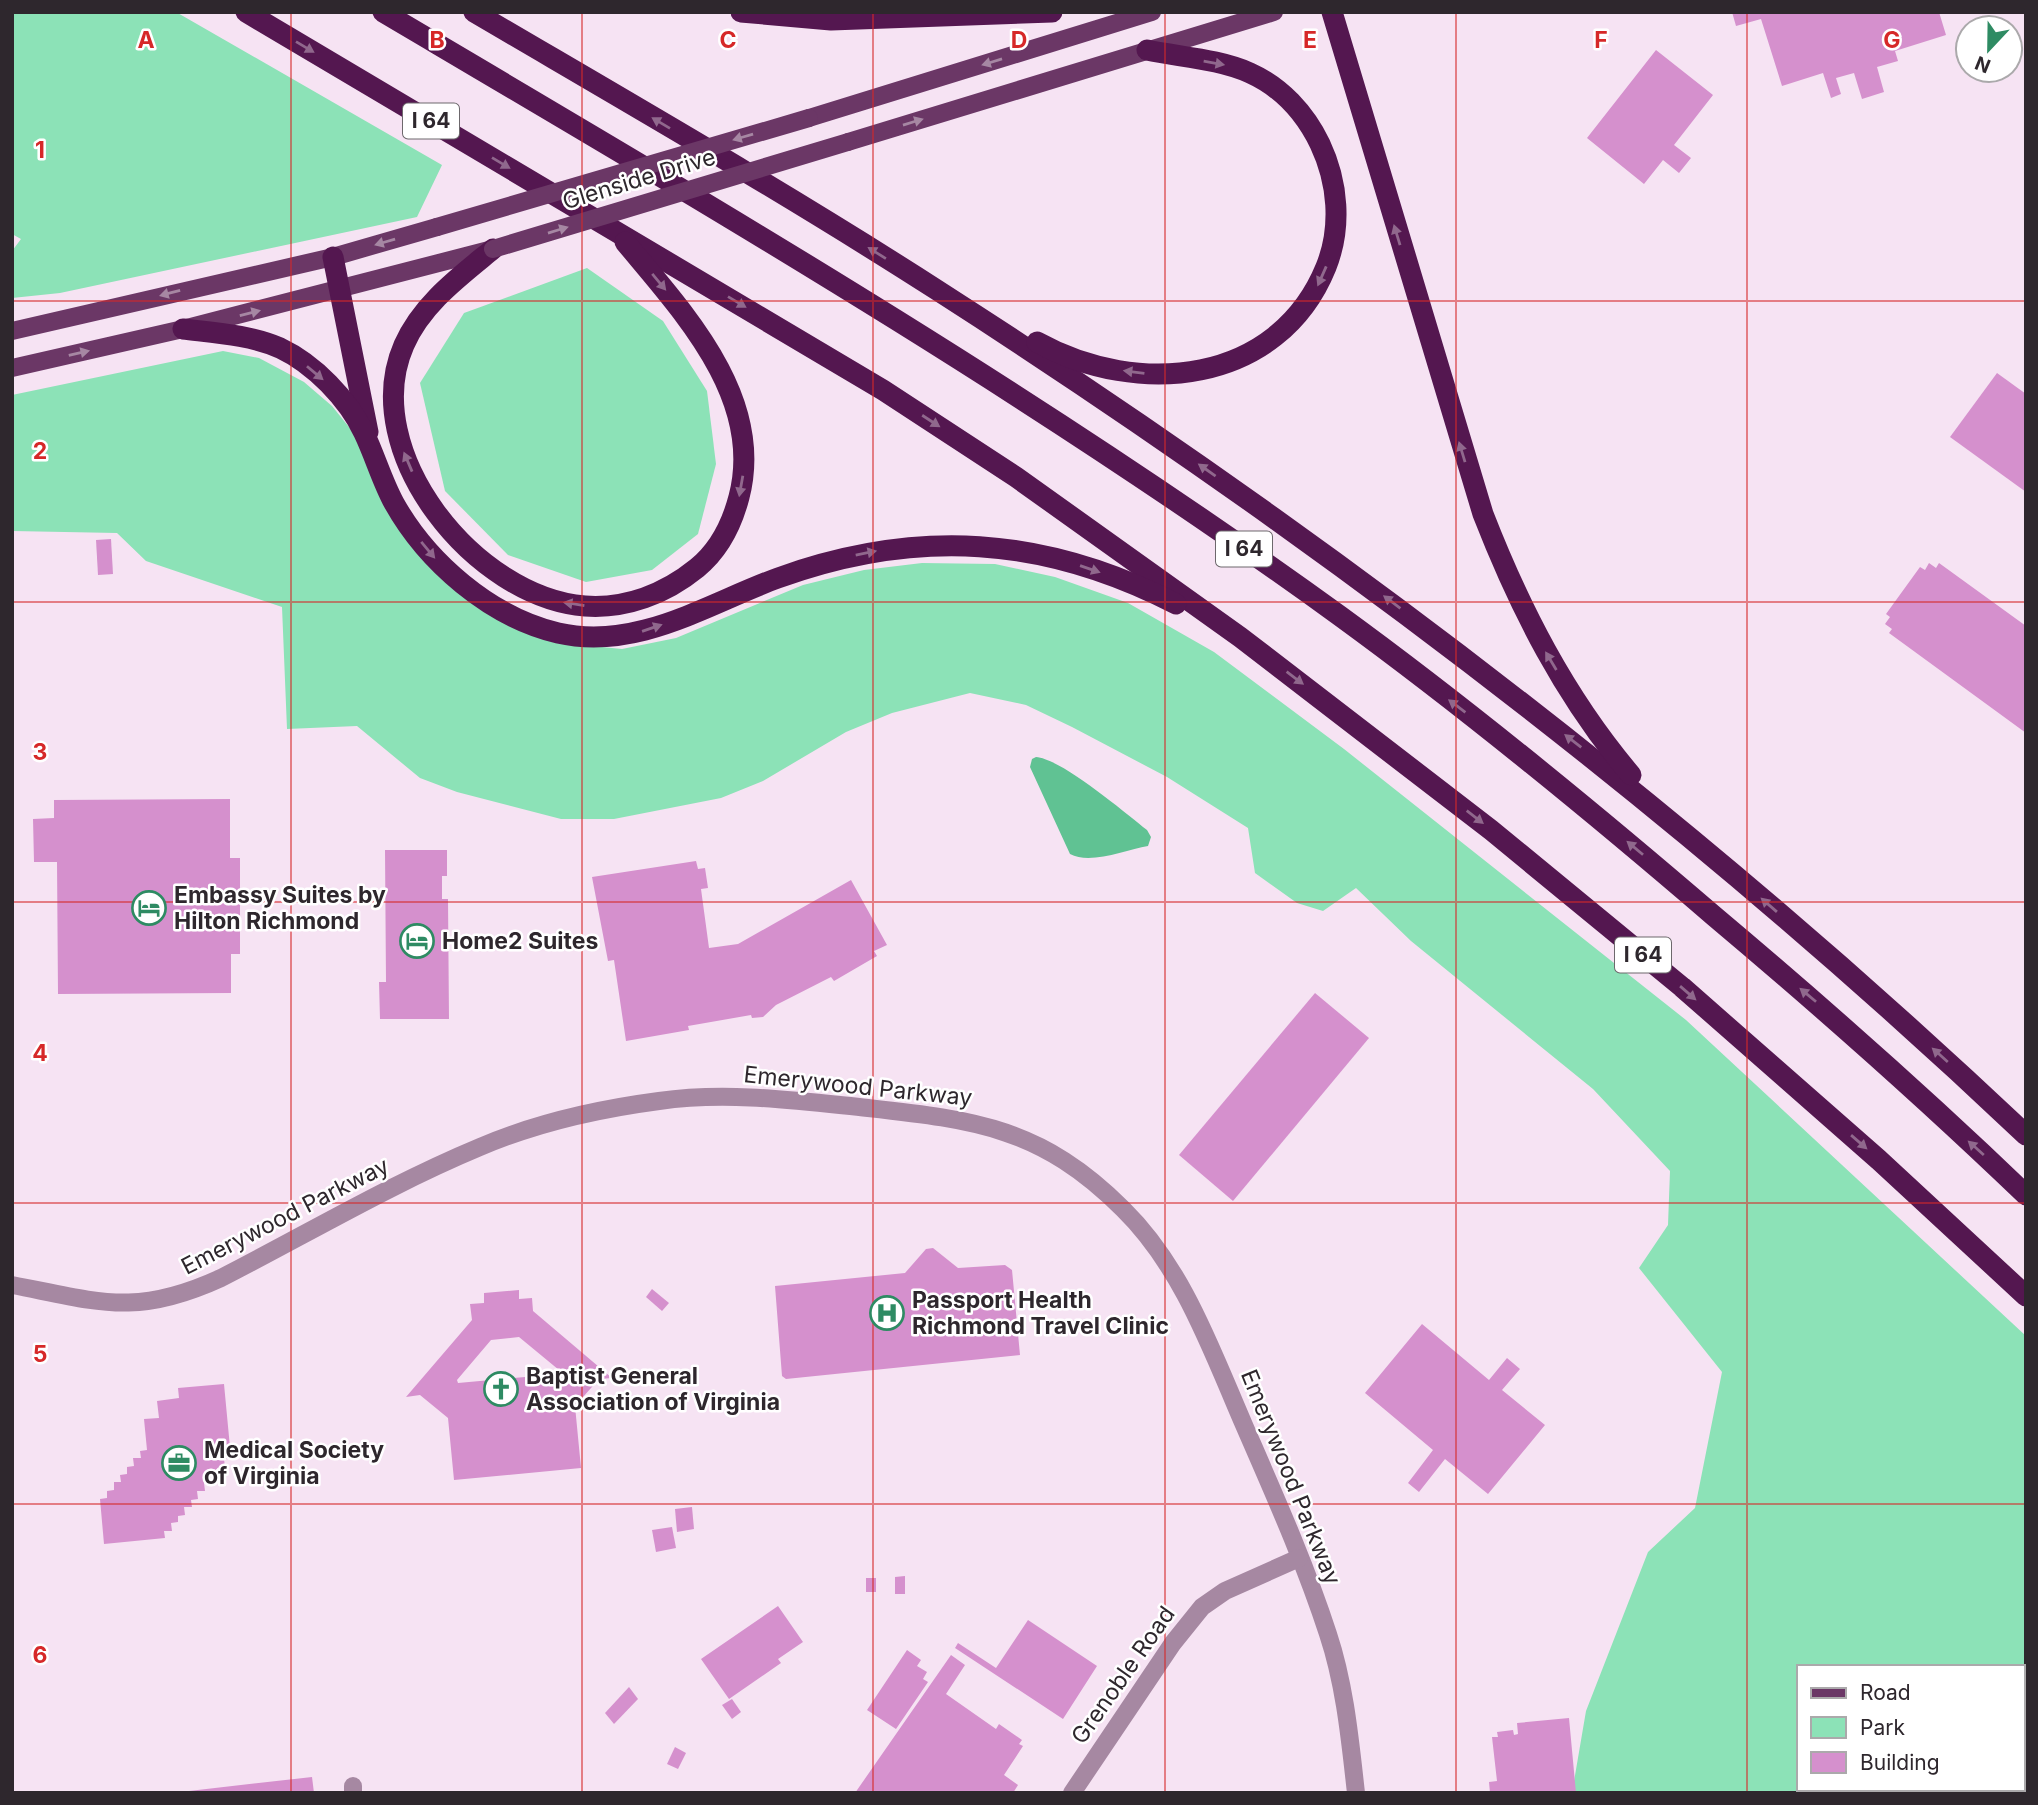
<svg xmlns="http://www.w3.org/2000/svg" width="2038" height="1805" font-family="Inter,sans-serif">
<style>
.green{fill:#8ce2b7;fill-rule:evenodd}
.water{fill:#60c293}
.building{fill:#d590cd;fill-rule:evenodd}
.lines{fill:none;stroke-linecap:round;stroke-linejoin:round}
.minor{stroke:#a688a2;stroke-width:18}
.major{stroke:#6b3766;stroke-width:18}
.highway{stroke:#541750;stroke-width:21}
.major-bridge{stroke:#6b3766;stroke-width:18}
.oneway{fill:#90688d}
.oneway2{fill:#a687a3}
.grid{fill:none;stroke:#d62828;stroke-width:2;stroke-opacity:0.55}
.labels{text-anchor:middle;stroke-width:5;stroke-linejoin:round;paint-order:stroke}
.shield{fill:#fff;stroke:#6d686c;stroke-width:2}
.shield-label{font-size:21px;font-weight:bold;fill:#2e272d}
.street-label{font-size:23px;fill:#2e272d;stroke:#fff}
.poi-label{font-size:23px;font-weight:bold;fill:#2e272d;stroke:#fff;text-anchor:start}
.grid-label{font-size:23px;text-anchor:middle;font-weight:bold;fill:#d62828;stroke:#fff;stroke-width:5;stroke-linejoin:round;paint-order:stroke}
</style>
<rect width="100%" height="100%" fill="#f6e3f3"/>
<g class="green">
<polygon points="12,12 176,12 442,165 417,217 60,293 12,298 12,251 21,239 12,234"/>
<polygon points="587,268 663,321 707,391 716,464 698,534 652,570 586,582 508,555 445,491 420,383 464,313"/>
<path d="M223 351 259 358 304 382 332 406 353 432 380 490 505 621 552 642 622 649 676 638 803 585 864 570 922 563 995 564 1055 577 1128 603 1214 652 1344 749 1686 1020 2026 1336V1793H1572L1586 1711 1648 1552 1695 1508 1722 1372 1639 1268 1668 1225 1670 1171 1593 1089 1411 941 1356 888 1323 911 1297 903 1255 873 1248 828 1167 777 1072 727 1026 705 970 693 892 713 846 732 763 781 721 798 614 819H561L457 792 420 778 357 726 287 729 282 607 146 561 117 533 12 531V395ZM1798 1667H2022V1789H1798Z"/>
</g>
<path class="water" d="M1036 757C1062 759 1124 812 1147 830L1151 837 1148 846C1126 850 1090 865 1070 854L1030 767 1032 759Z"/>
<g class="building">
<polygon points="1732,12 1939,12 1946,35 1895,51 1898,61 1877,67 1884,92 1862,99 1854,73 1836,78 1841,94 1831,98 1823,73 1782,86 1761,19 1736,26"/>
<polygon points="1656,50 1713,95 1674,145 1691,158 1679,173 1663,160 1644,184 1587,138"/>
<polygon points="1997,373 2026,394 2026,492 1950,437"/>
<polygon points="111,539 113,574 98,575 96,540"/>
<polygon points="1929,563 1936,568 1939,563 2026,626 2026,733 1889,633 1892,629 1885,624 1890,617 1886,614 1920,567 1925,570"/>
<polygon points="230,799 230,858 240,858 240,954 231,954 231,993 58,994 57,862 34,862 33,819 54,818 54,800"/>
<polygon points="385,850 447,850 447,876 442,876 442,899 448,899 449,1019 380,1019 379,982 386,982"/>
<polygon points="696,861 698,869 705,868 708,888 701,889 709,948 738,944 851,880 887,945 874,951 877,956 834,981 831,977 776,1005 763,1017 752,1018 751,1015 688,1026 689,1030 626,1041 614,960 608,961 592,877"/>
<polygon points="1315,993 1369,1038 1233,1201 1179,1155"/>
<polygon points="933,1248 958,1268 1005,1265 1012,1270 1020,1355 786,1379 782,1376 775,1286 905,1273 926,1249"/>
<polygon points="652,1289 669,1303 662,1311 646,1297"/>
<path d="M519 1290V1299L532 1298 533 1311 612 1378 599 1379 575 1406 581 1468 454 1480 448 1418 420 1395 406 1397 472 1320 470 1304 484 1303V1293ZM519 1337 559 1370V1374L458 1383 457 1380 491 1340Z"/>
<polygon points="1422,1324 1489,1380 1507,1358 1520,1369 1502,1390 1545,1425 1488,1494 1445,1459 1419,1492 1408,1483 1433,1450 1365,1393"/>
<polygon points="224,1384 231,1458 224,1459 225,1467 217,1468 218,1475 211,1476 212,1482 204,1483 205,1491 197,1491 198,1499 191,1500 192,1507 184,1507 185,1515 178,1516 178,1522 171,1523 172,1531 164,1531 165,1538 104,1544 100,1499 107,1498 107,1491 114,1490 114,1482 121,1482 120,1475 127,1474 127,1467 134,1466 133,1458 141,1458 140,1451 147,1450 144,1419 159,1418 157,1401 179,1398 178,1388"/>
<polygon points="692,1507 694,1529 677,1532 675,1509"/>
<polygon points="672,1527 676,1548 656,1552 652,1530"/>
<polygon points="905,1576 905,1594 895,1594 895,1577"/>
<rect x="866" y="1578" width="10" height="14"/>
<polygon points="778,1606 803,1642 778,1659 781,1663 729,1699 701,1659"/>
<polygon points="1028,1620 1097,1666 1063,1719 955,1648 958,1643 996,1668"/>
<polygon points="907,1650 921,1660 917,1666 927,1672 923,1679 928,1682 896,1729 867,1710"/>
<polygon points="951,1655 965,1665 946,1694 996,1729 999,1724 1022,1740 1019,1744 1023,1746 1004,1775 1018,1785 1013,1793 855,1793"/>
<polygon points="629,1687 638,1699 614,1724 605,1713"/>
<polygon points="732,1699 741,1712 732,1719 722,1705"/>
<polygon points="1569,1718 1576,1793 1490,1793 1489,1782 1497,1781 1492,1737 1498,1737 1497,1732 1513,1730 1514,1735 1518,1734 1517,1723"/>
<polygon points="675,1747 686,1753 678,1769 667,1764"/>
<polygon points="312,1777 314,1793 189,1793 189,1791"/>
</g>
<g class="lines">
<g class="minor">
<path d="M12 1285C100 1302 136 1317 221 1278 307 1234 391 1184 480 1147 536 1123 598 1109 659 1101 728 1091 799 1101 868 1108 976 1120 1042 1128 1123 1209 1183 1268 1211 1349 1244 1425 1274 1494 1305 1563 1328 1634 1345 1685 1350 1740 1356 1793"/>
<polyline points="353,1786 353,1793"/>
<polyline points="1072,1793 1173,1643 1202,1607 1225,1591 1299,1558"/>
</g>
<g class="major">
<polyline points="809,118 1152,12"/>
<polyline points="848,142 1274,12"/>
<polyline points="12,331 333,257 437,227"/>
<polyline points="12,368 183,329 489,250"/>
</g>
<g class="highway">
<polyline points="246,12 883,390 1016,477 1240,637 1491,830 1682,987 1879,1160 2026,1296"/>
<path d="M383 12C708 204 1034 394 1340 616 1469 710 1593 812 1714 916 1821 1006 1925 1098 2026 1195"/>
<path d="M474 12C629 103 786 193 937 290 1325 539 1691 818 2026 1135"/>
<polyline points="741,12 831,20 1052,12"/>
<path d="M1332 12 1483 514C1520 609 1565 697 1631 775"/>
<path d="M493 249C459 277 422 304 404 345 357 452 476 598 585 606 626 609 665 594 697 568 719 550 732 524 739 497 765 398 683 312 625 242"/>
<polyline points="333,257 368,432"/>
<path d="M183 329C216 333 250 335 280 348 314 364 348 399 364 433 375 456 382 481 394 503 427 562 490 617 558 633 637 651 707 604 778 578 917 528 1044 536 1176 604"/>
<path d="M1037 342C1138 398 1278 385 1326 267 1342 227 1338 182 1320 144 1305 113 1281 87 1250 73 1219 59 1180 57 1147 50"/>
</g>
<g class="major-bridge">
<polyline points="437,227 809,118"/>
<polyline points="493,249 848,142"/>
</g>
</g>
<defs><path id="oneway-solid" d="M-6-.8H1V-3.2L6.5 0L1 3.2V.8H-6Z" transform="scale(1.75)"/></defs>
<g class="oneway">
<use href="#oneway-solid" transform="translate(305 47) rotate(31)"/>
<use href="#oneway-solid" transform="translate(1214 63) rotate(10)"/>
<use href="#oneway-solid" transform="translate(661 123) rotate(-149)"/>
<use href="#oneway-solid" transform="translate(501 163) rotate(31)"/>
<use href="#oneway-solid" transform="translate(1397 235) rotate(-107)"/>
<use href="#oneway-solid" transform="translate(877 253) rotate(-148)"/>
<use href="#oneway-solid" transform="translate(1322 276) rotate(114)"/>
<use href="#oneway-solid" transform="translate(659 282) rotate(50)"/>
<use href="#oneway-solid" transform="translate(737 302) rotate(31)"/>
<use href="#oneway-solid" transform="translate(1134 372) rotate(-173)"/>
<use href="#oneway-solid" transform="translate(315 373) rotate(40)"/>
<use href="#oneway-solid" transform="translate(931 421) rotate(33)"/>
<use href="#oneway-solid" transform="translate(1462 452) rotate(-107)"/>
<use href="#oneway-solid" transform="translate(408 462) rotate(-113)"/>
<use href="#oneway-solid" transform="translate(1207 470) rotate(-145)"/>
<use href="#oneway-solid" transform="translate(741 486) rotate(100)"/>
<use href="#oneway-solid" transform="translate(428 550) rotate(50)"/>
<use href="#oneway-solid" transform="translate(866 553) rotate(-11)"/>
<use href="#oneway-solid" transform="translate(1090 569) rotate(19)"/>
<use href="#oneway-solid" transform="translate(1392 602) rotate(-143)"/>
<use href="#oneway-solid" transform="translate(574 604) rotate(-171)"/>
<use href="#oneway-solid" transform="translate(652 628) rotate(-19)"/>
<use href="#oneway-solid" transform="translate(1551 661) rotate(-121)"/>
<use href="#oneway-solid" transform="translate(1295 678) rotate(37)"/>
<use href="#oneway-solid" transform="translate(1457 706) rotate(-143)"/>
<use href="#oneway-solid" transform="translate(1573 741) rotate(-142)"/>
<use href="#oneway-solid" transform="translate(1475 817) rotate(38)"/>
<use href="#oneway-solid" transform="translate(1635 848) rotate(-140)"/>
<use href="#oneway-solid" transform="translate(1769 905) rotate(-139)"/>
<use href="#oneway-solid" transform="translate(1688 993) rotate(41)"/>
<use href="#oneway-solid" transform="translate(1808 995) rotate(-140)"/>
<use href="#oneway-solid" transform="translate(1940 1055) rotate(-138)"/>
<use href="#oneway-solid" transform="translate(1859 1142) rotate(41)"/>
<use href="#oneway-solid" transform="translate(1976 1148) rotate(-138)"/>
</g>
<g class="oneway2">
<use href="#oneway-solid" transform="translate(992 62) rotate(163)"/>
<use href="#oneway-solid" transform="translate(913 122) rotate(-17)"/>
<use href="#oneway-solid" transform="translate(743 137) rotate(164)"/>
<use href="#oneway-solid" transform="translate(558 230) rotate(-17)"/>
<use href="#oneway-solid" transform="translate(385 242) rotate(164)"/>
<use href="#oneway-solid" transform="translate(170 293) rotate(165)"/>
<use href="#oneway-solid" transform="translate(250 313) rotate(-14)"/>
<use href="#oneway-solid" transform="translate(79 353) rotate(-13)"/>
</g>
<path class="grid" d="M291 12V1793M582 12V1793M873 12V1793M1165 12V1793M1456 12V1793M1747 12V1793M12 301H2026M12 602H2026M12 902H2026M12 1203H2026M12 1504H2026"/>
<defs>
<g id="hotel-ring" transform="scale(1.75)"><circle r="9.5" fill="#fff" stroke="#2e8b63" stroke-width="1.5"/><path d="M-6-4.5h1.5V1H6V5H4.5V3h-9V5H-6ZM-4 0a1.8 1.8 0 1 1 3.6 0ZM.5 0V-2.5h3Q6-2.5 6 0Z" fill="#2e8b63"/></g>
<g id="hospital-ring" transform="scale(1.75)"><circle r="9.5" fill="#fff" stroke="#2e8b63" stroke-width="1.5"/><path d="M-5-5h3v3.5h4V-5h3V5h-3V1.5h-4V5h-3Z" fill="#2e8b63"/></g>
<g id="church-ring" transform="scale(1.75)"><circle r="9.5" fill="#fff" stroke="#2e8b63" stroke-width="1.5"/><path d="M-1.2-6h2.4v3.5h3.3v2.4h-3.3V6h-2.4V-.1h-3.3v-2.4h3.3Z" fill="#2e8b63"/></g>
<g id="office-ring" transform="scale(1.75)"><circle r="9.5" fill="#fff" stroke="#2e8b63" stroke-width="1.5"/><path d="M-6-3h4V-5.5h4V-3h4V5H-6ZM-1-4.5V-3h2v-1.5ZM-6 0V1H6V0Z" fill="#2e8b63"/></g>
</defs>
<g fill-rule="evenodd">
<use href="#hotel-ring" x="149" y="908"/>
<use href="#hotel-ring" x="417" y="941"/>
<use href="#hospital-ring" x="887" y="1313"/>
<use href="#church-ring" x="501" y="1389"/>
<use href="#office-ring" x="179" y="1463"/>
</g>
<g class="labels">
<g class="shield">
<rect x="403" y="103.5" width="56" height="35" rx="5"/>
<rect x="1216" y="531.5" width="56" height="35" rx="5"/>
<rect x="1615" y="937.5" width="56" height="35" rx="5"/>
</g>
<g class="shield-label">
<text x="431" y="128">I 64</text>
<text x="1244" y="556">I 64</text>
<text x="1643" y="962">I 64</text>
</g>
<g class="street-label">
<text transform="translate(639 179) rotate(-17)" y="8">Glenside Drive</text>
<text transform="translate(858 1086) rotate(6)" y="8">Emerywood Parkway</text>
<text transform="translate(285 1216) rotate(-27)" y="8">Emerywood Parkway</text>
<text transform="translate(1291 1477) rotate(68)" y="8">Emerywood Parkway</text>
<text transform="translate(1123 1675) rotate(-55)" y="8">Grenoble Road</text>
</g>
<g class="poi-label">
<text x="174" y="903">Embassy Suites by<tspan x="174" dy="26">Hilton Richmond</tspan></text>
<text x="442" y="949">Home2 Suites</text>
<text x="912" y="1308">Passport Health<tspan x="912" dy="26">Richmond Travel Clinic</tspan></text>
<text x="526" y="1384">Baptist General<tspan x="526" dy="26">Association of Virginia</tspan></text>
<text x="204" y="1458">Medical Society<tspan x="204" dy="26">of Virginia</tspan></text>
</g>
</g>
<g class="grid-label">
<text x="146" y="48">A</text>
<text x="437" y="48">B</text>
<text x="728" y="48">C</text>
<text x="1019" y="48">D</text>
<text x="1310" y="48">E</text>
<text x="1601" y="48">F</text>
<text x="1892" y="48">G</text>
<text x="40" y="158">1</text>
<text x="40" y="459">2</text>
<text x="40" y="760">3</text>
<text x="40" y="1061">4</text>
<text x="40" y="1362">5</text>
<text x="40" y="1663">6</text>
</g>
<rect width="2038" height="1805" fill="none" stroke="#2e272d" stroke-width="28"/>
<rect x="1797" y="1665" width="228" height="126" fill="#ffffff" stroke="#aba9ab" stroke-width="2"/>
<rect x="1811" y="1688" width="35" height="10" fill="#6b3766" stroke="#aba9ab" stroke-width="2"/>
<text x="1860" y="1700" font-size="21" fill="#2e272d">Road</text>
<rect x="1811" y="1717" width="35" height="21" fill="#8ce2b7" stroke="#aba9ab" stroke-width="2"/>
<text x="1860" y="1735" font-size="21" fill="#2e272d">Park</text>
<rect x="1811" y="1752" width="35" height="21" fill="#d590cd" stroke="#aba9ab" stroke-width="2"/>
<text x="1860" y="1770" font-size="21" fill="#2e272d">Building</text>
<g transform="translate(1989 49) rotate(202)"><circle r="33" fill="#ffffff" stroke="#aba9ab" stroke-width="2"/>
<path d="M0-5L12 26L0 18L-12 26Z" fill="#2e8b63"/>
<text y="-10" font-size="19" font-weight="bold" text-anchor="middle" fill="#2e272d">N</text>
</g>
</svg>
